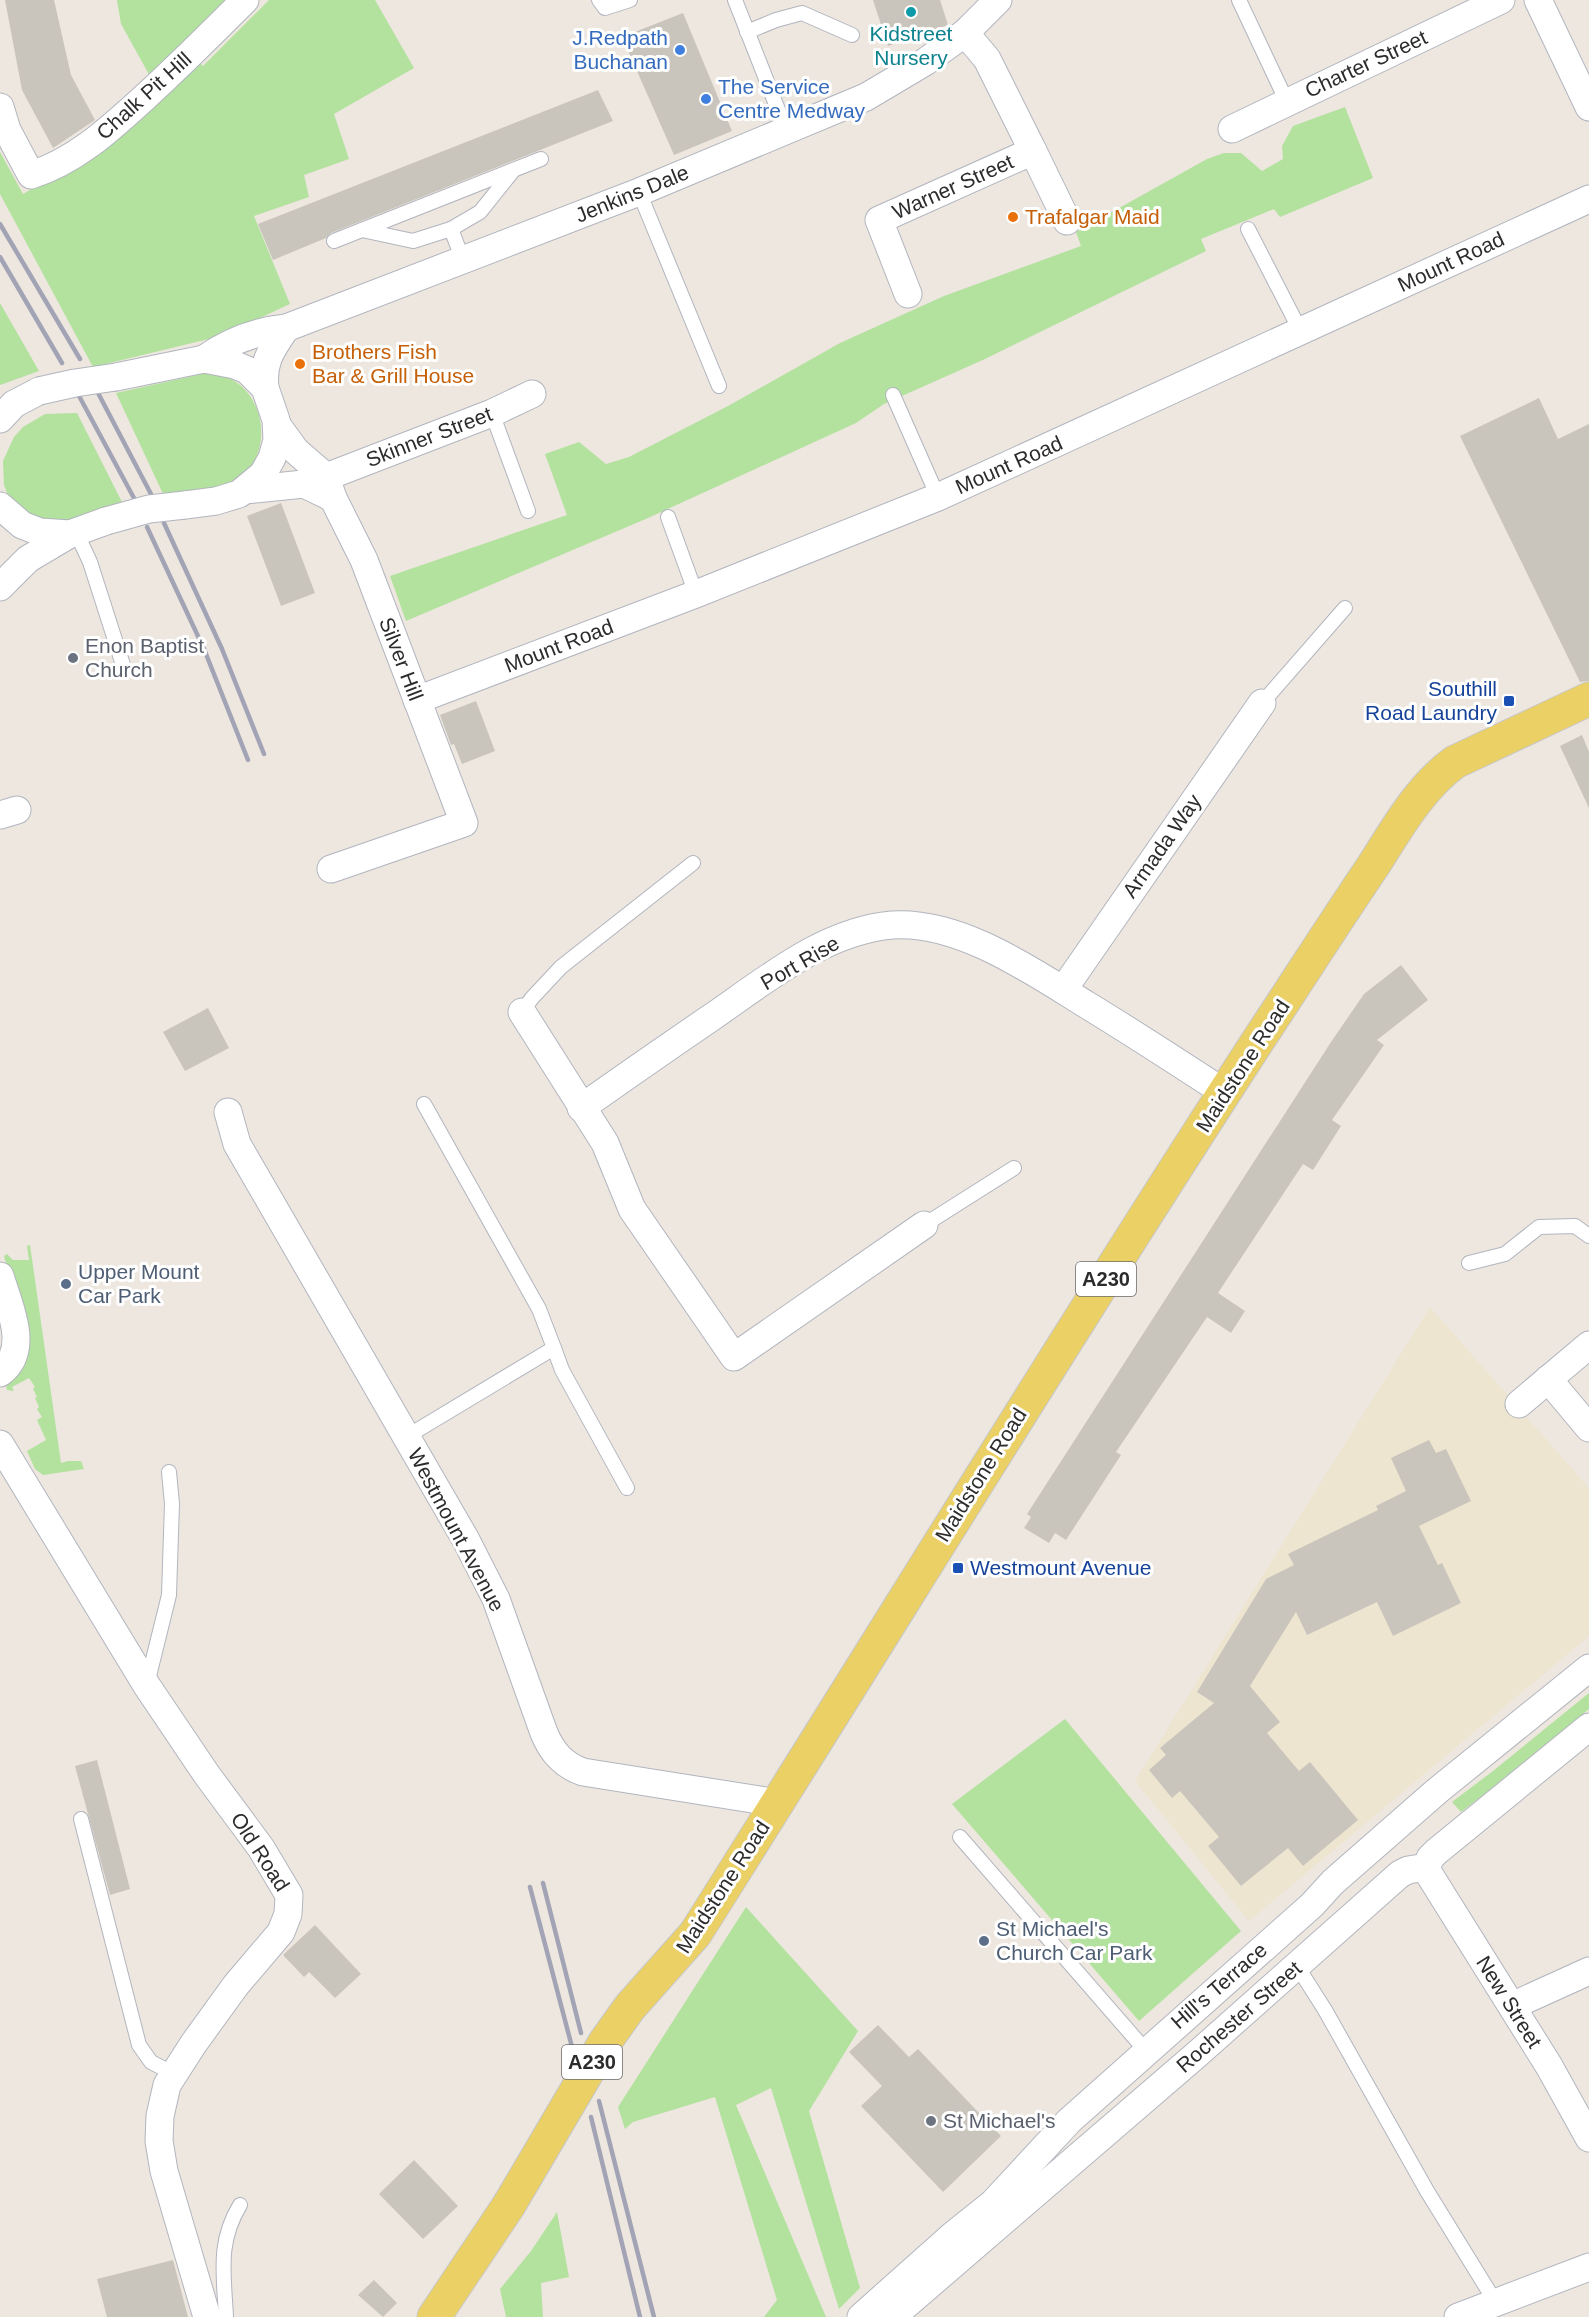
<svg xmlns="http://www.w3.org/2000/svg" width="1589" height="2317" font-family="Helvetica,sans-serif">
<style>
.education{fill:#eee5d0}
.green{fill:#b3e19e}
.building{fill:#c9c5bd}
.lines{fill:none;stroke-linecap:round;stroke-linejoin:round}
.lane-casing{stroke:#b2b5bf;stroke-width:16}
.street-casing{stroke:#b2b5bf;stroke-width:29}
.primary-casing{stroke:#c8c8c8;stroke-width:35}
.lane{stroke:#fff;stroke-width:14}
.street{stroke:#fff;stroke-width:27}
.primary{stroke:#ebd066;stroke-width:33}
.rail{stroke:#a2a4b5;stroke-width:4.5}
.street-bridge-casing{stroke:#b2b5bf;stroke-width:29;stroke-linecap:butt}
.primary-bridge-casing{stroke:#c8c8c8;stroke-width:35;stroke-linecap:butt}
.street-bridge{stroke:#fff;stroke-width:27}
.primary-bridge{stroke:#ebd066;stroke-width:33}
.culture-dot{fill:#0f9aa8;stroke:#fff;stroke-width:2}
.shop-dot{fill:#3f7fe0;stroke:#fff;stroke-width:2}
.food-dot{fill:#e8710a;stroke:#fff;stroke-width:2}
.worship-dot{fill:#6b7280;stroke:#fff;stroke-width:2}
.transit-dot{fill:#1a4fb4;stroke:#fff;stroke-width:2}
.service-dot{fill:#5c6f8a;stroke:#fff;stroke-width:2}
.labels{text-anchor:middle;stroke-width:6;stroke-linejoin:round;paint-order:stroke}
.shield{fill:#fff;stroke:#6b6b6b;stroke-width:1.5}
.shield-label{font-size:20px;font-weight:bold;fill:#2c2c2c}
.culture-label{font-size:21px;fill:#0d838f;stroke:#fff}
.shop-label{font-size:21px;fill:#366cbe;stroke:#fff;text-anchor:end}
.street-label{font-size:21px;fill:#2c2c2c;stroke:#fff}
.food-label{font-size:21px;fill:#c56008;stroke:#fff;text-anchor:start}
.worship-label{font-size:21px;fill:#5b616d;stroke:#fff;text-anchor:start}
.transit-label{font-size:21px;fill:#164399;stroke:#fff;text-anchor:end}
.service-label{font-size:21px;fill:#4e5e75;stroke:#fff;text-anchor:start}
</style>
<rect width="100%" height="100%" fill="#ede7df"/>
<polygon class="education" points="1430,1307 1589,1488 1589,1636 1249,1921 1135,1781"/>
<g class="green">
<polygon points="117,0 239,0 151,78 121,24"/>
<polygon points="269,0 375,0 414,68 334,114 349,159 304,175 309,197 254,216 290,304 221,336 93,367 0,194 0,152 23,194 72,165 196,59 203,66"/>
<polygon points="1345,107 1373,178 1280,217 1274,209 1201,239 1206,251 985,359 884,404 856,423 648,518 406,621 390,576 567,515 545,454 579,442 606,464 629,457 728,406 840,343 944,296 1081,246 1076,232 1207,159 1224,153 1241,153 1262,171 1283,159 1282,146 1293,126"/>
<polygon points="0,303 39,371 0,385"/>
<path d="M202 374C262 368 284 454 232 484 220 490 179 493 164 496L116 393Z"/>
<polygon points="77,413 127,512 55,522 33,517 9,498 4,485 3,461 14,437 23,427 45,414"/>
<polygon points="30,1245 61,1463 68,1461 81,1461 84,1469 43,1475 35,1469 27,1451 46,1440 37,1420 42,1417 37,1409 39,1407 35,1398 37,1397 33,1389 35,1387 29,1378 12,1387 14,1391 7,1390 6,1384 13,1289 4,1256 7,1254 13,1260 29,1260 27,1246"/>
<polygon points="1589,1693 1589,1709 1478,1799 1461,1812 1452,1802 1493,1771"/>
<polygon points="1065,1719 1241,1931 1139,2021 952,1804"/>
<polygon points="746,1907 858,2031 809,2111 860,2288 839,2309 771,2088 736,2105 826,2317 764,2317 777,2300 715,2097 633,2122 625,2129 618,2107"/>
<polygon points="557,2212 569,2277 541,2283 543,2317 506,2317 500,2289 531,2251"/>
</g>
<g class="building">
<polygon points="5,0 54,0 71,75 95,120 53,148 22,90"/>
<polygon points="873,0 940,0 948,25 888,46"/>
<polygon points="683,13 732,131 674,155 622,37"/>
<polygon points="598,90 613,121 331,233 326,238 273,260 258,224"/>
<polygon points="1539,398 1558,439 1589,424 1589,681 1580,682 1460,436"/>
<polygon points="281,503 315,593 281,606 247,516"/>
<polygon points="476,701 495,751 462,764 454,744 451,745 440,715"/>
<polygon points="1582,735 1589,752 1589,808 1560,746"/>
<polygon points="1401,965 1428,1000 1377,1040 1384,1045 1332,1120 1341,1126 1313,1170 1303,1164 1218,1293 1245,1311 1231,1333 1207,1317 1116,1452 1121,1455 1066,1540 1055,1533 1049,1543 1024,1528 1031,1517 1027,1514 1331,1042 1364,994"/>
<polygon points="208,1008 229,1048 185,1071 163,1032"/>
<polygon points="1429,1440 1436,1453 1446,1449 1471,1501 1419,1526 1438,1565 1442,1563 1461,1603 1393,1636 1377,1602 1307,1635 1296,1612 1250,1686 1280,1722 1267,1733 1299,1771 1310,1762 1358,1820 1303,1866 1288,1848 1241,1886 1208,1846 1219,1837 1180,1791 1172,1798 1149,1770 1166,1755 1160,1748 1214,1703 1197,1692 1266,1579 1294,1565 1288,1554 1378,1510 1376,1506 1406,1491 1391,1458"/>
<polygon points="97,1760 130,1889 110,1895 75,1766"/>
<polygon points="315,1925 361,1974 335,1998 309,1972 304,1977 283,1955"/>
<polygon points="878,2025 909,2057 918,2049 1001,2136 943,2192 861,2106 882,2086 849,2052"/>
<polygon points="414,2160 458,2206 423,2239 379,2194"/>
<polygon points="173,2260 188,2317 107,2317 97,2279"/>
<polygon points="374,2280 397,2303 383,2317 358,2295"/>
</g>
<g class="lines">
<g class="lane-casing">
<g id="lane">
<polyline points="599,0 605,8 630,0"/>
<polyline points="735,0 786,130"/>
<polyline points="1239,0 1287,102"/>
<polyline points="747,32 776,20 802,13 852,35"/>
<polyline points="639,192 719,386"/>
<polyline points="451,229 480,212 512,172"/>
<polyline points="1248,229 1301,332"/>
<polyline points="362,230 413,241 451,229 463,260"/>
<polyline points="334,241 541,159"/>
<polyline points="893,395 938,497"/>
<polyline points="492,413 528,511"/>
<polyline points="668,517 696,594"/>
<polyline points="76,532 90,562 124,668"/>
<polyline points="1262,703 1345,608"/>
<polyline points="522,1012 532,998 561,967 693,863"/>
<polyline points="424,1104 539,1309 554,1348"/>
<polyline points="924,1225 1014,1168"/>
<polyline points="1469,1263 1505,1254 1539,1227 1575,1226 1589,1236"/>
<polyline points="406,1437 554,1348 562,1370 627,1488"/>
<polyline points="147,1684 169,1595 172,1504 169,1472"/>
<polyline points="81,1819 139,2045 151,2062 174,2074"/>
<polyline points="960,1837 1146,2051"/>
<polyline points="1297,1966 1325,2010 1427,2191 1496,2303"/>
<path d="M226 2317C224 2274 217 2243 240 2205"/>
</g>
</g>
<g class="street-casing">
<g id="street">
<polyline points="1538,0 1589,107"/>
<path d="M0 107 7 130 31 175C76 161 111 128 145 97 179 66 212 33 245 0"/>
<polyline points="1232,129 1501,0"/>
<polyline points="1033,151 1067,221"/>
<polyline points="908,294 879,220 1033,151 987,59 965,33"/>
<path d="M204 359C228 342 256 331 286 328L639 192 866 97 925 62 965 33 998 0"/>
<polyline points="116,377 204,359 235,365 247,370 265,388 276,420 277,440 272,458 263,474 239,494 216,501 185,505"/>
<path d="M265 388C262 361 272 349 286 328"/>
<polyline points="0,419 14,404 39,391"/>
<polyline points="277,425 296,451 326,477 333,498 364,560 464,823 331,869"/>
<polyline points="326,477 492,413 532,394"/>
<polyline points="245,490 304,484 333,498"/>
<polyline points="0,506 22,525 40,532 70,534 106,521"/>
<polyline points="0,587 28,559 70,534"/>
<polyline points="417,700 696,594 938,497 1589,199"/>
<polyline points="0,815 17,810"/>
<polyline points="1063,990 1262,703"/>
<polyline points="522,1012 605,1143 632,1209 734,1357 924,1225"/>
<path d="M581 1108C625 1077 668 1047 712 1017 766 980 824 931 892 925 959 920 1032 971 1087 1005 1133 1033 1179 1063 1225 1093"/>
<path d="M228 1112 237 1144 466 1540 496 1599 544 1733C552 1752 563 1765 583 1772L778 1803"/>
<path d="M0 1276C9 1306 31 1350 0 1373"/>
<polyline points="1548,1379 1589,1428"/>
<polyline points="1519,1404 1589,1345"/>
<polyline points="0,1444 147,1686 207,1775 261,1848 289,1895 288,1914 281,1932 236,1985 194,2043 167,2085 160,2116 159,2141 164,2171 207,2317"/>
<polyline points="1427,1867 1429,1874 1549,2066 1589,2138"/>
<polyline points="1427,1867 1430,1858 1436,1852 1589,1727"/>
<polyline points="1512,2006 1589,1971"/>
<polyline points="861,2317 953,2235 993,2203 1069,2121 1312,1905 1333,1882 1437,1791 1589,1668"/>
<polyline points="892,2317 1195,2056 1400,1874 1408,1870 1427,1867"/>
<polyline points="1458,2317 1589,2267"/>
</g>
</g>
<g class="primary-casing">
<g id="primary">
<path d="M695 1934C884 1635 1068 1333 1261 1036 1298 980 1335 922 1373 866 1396 830 1420 787 1455 762L1589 699"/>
<polyline points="434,2317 509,2205"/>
</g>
</g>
<use href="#lane" class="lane"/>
<use href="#street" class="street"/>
<use href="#primary" class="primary"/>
<g class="rail">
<polyline points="0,224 80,359"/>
<polyline points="0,257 62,363"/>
<polyline points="97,391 152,496"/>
<polyline points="78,394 135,500"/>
<polyline points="164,523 222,649 264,754"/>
<polyline points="147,527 204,649 248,760"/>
<polyline points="543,1883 581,2033"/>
<polyline points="530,1887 572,2047"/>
<polyline points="599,2101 654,2317"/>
<polyline points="591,2117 640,2317"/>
</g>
<g class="street-bridge-casing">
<g id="street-bridge">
<polyline points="39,391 75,383 116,377"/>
<polyline points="106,521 149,509 185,505"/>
</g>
</g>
<g class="primary-bridge-casing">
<polyline id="primary-bridge" points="509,2205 605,2042 630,2007 695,1934"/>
</g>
<use href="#street-bridge" class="street-bridge"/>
<use href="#primary-bridge" class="primary-bridge"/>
</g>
<circle class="culture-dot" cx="911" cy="12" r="6"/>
<g class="shop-dot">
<circle cx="680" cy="50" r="6"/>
<circle cx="706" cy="99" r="6"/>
</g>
<g class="food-dot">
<circle cx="1013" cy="217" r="6"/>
<circle cx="300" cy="364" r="6"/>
</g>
<g class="worship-dot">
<circle cx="73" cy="658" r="6"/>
<circle cx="931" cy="2121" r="6"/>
</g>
<g class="transit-dot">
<rect x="1503" y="695" width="12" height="12" rx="3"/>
<rect x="952" y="1562" width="12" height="12" rx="3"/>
</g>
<g class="service-dot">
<circle cx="66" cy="1284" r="6"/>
<circle cx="984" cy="1941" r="6"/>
</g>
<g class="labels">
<g class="shield">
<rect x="1076" y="1262" width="60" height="34" rx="4.5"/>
<rect x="562" y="2045" width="60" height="34" rx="4.5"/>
</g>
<g class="shield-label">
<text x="1106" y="1286">A230</text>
<text x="592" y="2069">A230</text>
</g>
<g class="culture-label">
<text x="911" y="41">Kidstreet<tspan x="911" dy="24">Nursery</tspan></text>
</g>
<g class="shop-label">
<text x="668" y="45">J.Redpath<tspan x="668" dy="24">Buchanan</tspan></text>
<text x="718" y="94" text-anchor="start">The Service<tspan x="718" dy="24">Centre Medway</tspan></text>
</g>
<g class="street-label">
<text transform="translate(1366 64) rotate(-25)" y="7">Charter Street</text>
<text transform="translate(144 96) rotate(-42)" y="7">Chalk Pit Hill</text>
<text transform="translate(953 187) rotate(-24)" y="7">Warner Street</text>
<text transform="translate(632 194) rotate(-22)" y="7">Jenkins Dale</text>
<text transform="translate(1451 262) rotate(-25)" y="7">Mount Road</text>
<text transform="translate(429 437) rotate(-21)" y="7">Skinner Street</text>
<text transform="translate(1009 465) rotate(-24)" y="7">Mount Road</text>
<text transform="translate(559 646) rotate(-21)" y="7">Mount Road</text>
<text transform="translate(401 659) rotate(69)" y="7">Silver Hill</text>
<text transform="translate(1162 846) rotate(-55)" y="7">Armada Way</text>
<text transform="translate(800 963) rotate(-30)" y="7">Port Rise</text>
<text transform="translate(1243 1066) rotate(-57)" y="7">Maidstone Road</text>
<text transform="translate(981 1475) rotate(-58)" y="7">Maidstone Road</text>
<text transform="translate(456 1530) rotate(62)" y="7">Westmount Avenue</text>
<text transform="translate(260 1852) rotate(57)" y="7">Old Road</text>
<text transform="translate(723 1887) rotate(-57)" y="7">Maidstone Road</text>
<text transform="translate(1219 1986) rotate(-41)" y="7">Hill's Terrace</text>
<text transform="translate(1509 2002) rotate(58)" y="7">New Street</text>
<text transform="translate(1239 2017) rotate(-41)" y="7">Rochester Street</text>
</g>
<g class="food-label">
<text x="1025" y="224">Trafalgar Maid</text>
<text x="312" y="359">Brothers Fish<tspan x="312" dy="24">Bar &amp; Grill House</tspan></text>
</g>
<g class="worship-label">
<text x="85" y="653">Enon Baptist<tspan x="85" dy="24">Church</tspan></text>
<text x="943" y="2128">St Michael's</text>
</g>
<g class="transit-label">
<text x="1497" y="696">Southill<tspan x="1497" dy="24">Road Laundry</tspan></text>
<text x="970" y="1575" text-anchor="start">Westmount Avenue</text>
</g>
<g class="service-label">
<text x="78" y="1279">Upper Mount<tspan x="78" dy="24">Car Park</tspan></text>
<text x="996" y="1936">St Michael's<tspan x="996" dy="24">Church Car Park</tspan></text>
</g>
</g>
</svg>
